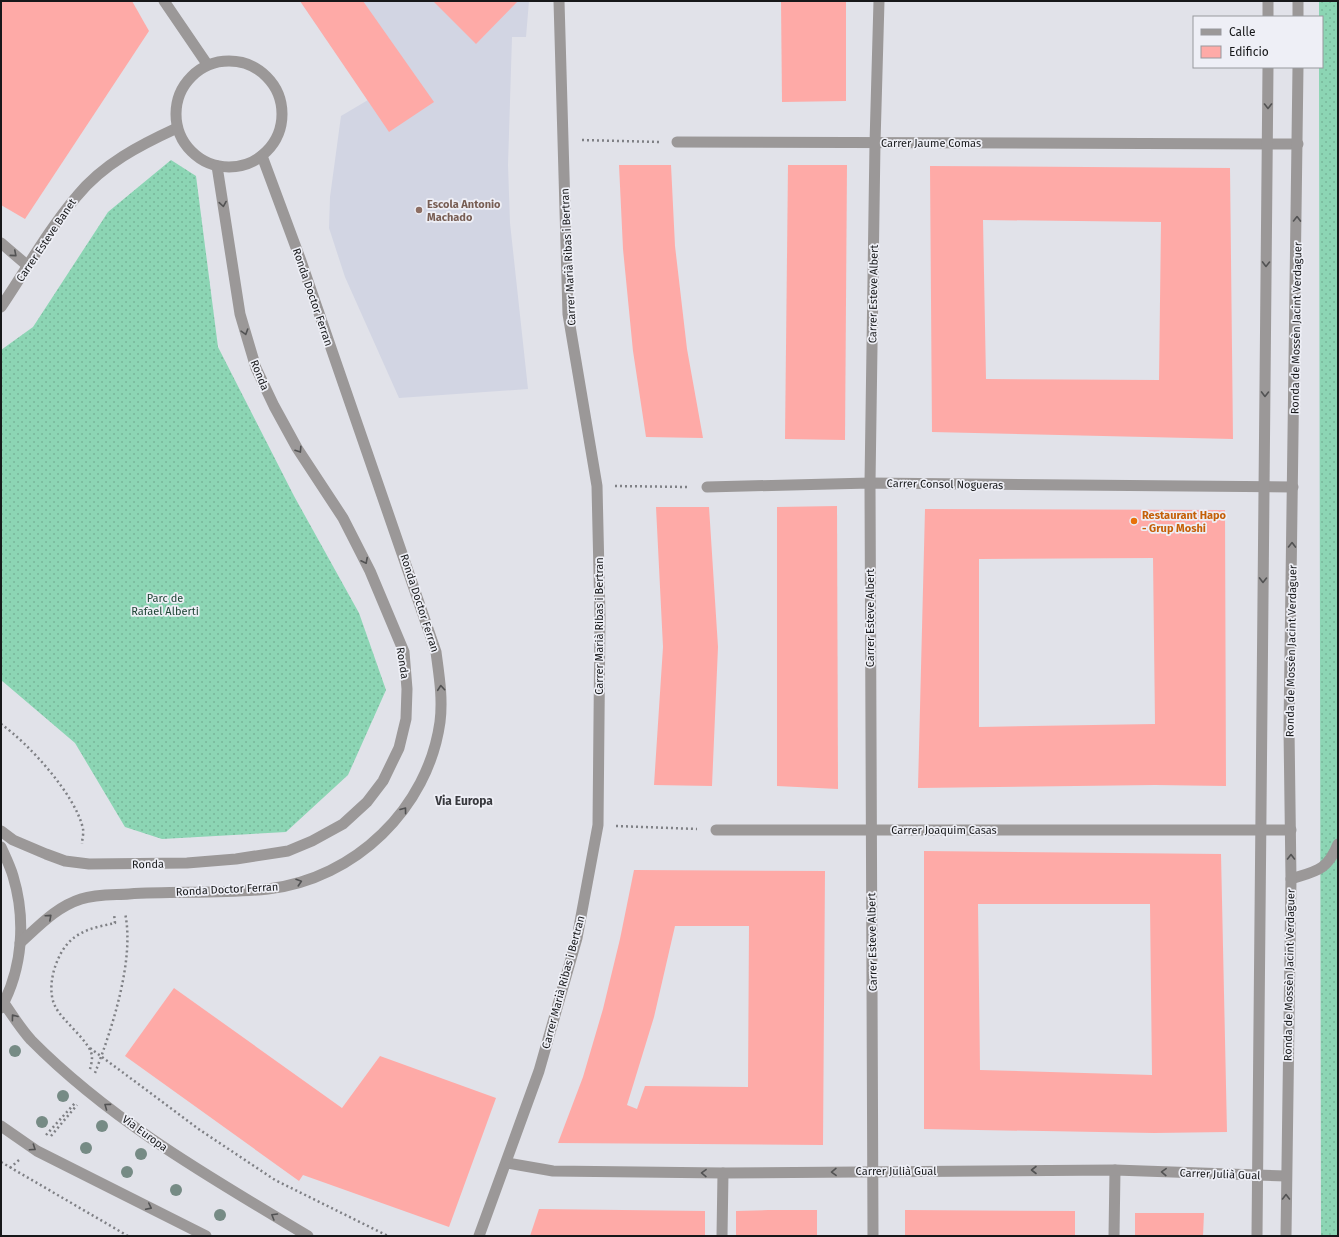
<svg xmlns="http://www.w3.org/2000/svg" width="1339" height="1237" font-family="'Fira Sans',sans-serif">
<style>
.built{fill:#d2d5e3}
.grass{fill:url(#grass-dots)}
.building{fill:#feaaa7;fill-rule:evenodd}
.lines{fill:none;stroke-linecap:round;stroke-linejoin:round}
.path{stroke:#7f8085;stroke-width:2.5;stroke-dasharray:2 3;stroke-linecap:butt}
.pedestrian{stroke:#9b9898;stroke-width:11}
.minor{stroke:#9b9898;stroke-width:11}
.tertiary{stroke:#9b9898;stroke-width:11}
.tree{fill:#768b85}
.oneway{stroke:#525253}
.education-dot{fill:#8d6e63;stroke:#eeeff6;stroke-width:1.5}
.food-dot{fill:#e8710a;stroke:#eeeff6;stroke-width:1.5}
.labels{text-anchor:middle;stroke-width:3.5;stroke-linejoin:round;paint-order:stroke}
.street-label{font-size:11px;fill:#17181a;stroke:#eeeff6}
.education-label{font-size:11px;font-weight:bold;fill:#785e54;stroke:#eeeff6;text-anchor:start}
.food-label{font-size:11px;font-weight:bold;fill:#c56008;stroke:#eeeff6;text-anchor:start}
.park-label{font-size:11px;fill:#1e4434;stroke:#eeeff6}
.neighbourhood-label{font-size:12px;font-weight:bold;fill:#38393e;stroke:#eeeff6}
</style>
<defs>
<pattern id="grass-dots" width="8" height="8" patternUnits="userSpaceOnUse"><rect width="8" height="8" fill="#8cd5b4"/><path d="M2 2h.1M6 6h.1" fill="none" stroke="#78b69a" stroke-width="1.8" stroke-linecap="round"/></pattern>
</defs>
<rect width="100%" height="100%" fill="#e1e2e9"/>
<polygon class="built" points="300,1 529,1 526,37 512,37 508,165 510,223 528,389 399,398 345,277 329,228 330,197 341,116 368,100"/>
<g class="grass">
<polygon points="1319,1 1338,1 1338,1236 1321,1236 1319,67 1322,67 1322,17 1319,17"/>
<polygon points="171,160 196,176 218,347 294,496 359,613 386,690 348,775 286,832 162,839 125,827 75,743 1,680 1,350 33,327 108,212"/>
</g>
<g class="building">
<polygon points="1,1 132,1 149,31 25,219 1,205"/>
<polygon points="300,1 363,1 434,102 389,132"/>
<polygon points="433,1 518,1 476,44"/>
<polygon points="781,1 846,1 846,101 782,102"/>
<polygon points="619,165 671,165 675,246 687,349 703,438 646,437 633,351 623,249"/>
<polygon points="788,165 847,165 845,440 785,439"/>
<path d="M930 166 1230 168 1233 439 932 432ZM983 220 1161 222 1159 380 986 379Z"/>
<polygon points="837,506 838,789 777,786 777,507"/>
<polygon points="656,507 709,507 718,647 712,786 654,785 663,647"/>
<path d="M925 509 1225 510 1226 786 1155 785 918 788ZM1153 558 1155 724 979 727V559Z"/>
<path d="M924 851 1221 854 1227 1132 1154 1133 924 1129ZM978 904H1150L1152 1075 980 1070Z"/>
<path d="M634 870 825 871 823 1145 558 1143 583 1077 603 1009 620 939ZM675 926H749L748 1087 645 1086 637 1109 627 1105 654 1017Z"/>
<polygon points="174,988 342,1108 380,1056 496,1098 449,1227 303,1175 299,1181 125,1056"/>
<polygon points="539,1209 705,1211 705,1236 530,1236"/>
<polygon points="768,1210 817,1210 817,1236 736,1236 736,1211"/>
<polygon points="905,1210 1075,1211 1075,1236 905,1236"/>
<polygon points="1135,1213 1204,1213 1203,1236 1135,1236"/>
</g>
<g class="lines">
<g class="path">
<polyline points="582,140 659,142"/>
<polyline points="615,486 688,487"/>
<path d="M1 724C28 743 76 795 83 829 84 833 82 839 82 844"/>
<polyline points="616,826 697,829"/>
<polyline points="90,1048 200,1130 275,1180 388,1236"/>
<path d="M90 1069C91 1066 92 1061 92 1057 92 1043 62 1021 55 1006 45 986 57 949 75 937 87 928 102 926 115 923L114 914"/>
<path d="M95 1073C112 1029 135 959 125 913"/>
<polyline points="46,1135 75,1103"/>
<polyline points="51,1136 77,1105"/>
<polyline points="1,1162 128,1236"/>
<polyline points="10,1168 19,1160"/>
</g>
<g class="pedestrian">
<path d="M1291 879C1316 871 1327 871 1338 844"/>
<polyline points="722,1236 723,1173"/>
<polyline points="1114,1236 1115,1170"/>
</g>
<g class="minor">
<polyline points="1268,17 1268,1"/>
<polyline points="1298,17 1298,1"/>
<polyline points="677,142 1298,144"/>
<polyline points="1,243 28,266"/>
<path d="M1 307C26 270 48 230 77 196 103 164 140 145 177 128"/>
<polyline points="707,487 870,483 1293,487"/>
<polyline points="716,830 1291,830"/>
<polyline points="507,1163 553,1171 723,1173 1115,1170 1286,1176"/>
<polyline points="479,1236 539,1071 577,938 598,825 600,617 597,486 568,314 559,1"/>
<polyline points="873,1236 870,483 875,143 879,1"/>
<polyline points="1257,1236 1268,67"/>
<polyline points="1286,1236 1291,879 1289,729 1298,67"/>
</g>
<g class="tertiary">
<polyline points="164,1 207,64"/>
<circle cx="229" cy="114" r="53"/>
<polyline points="1,831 13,840 46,854 65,861 89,864 187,863 236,859 288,851 312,841 343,824 367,802 383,781 399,748 406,719 407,689 404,652 370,571 343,518 297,448 274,406 256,368 240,314 217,166"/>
<path d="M1 847C5 856 10 866 13 876 26 919 23 968 1 1008"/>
<path d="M20 943C39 926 56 907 81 899 96 894 113 895 129 894 175 891 222 894 268 889 355 879 428 808 440 722 443 698 439 675 436 652L301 261 262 156"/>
<path d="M4 1003C12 1015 21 1029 31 1040 111 1121 211 1178 308 1236"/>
<polyline points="1,1126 37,1151 206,1236"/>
</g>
</g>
<g class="tree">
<circle cx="15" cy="1051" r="6"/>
<circle cx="63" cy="1096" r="6"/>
<circle cx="42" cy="1122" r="6"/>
<circle cx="102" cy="1126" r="6"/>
<circle cx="86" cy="1148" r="6"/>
<circle cx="141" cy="1154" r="6"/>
<circle cx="127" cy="1172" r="6"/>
<circle cx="176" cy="1190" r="6"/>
<circle cx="220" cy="1215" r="6"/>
</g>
<defs><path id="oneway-chevron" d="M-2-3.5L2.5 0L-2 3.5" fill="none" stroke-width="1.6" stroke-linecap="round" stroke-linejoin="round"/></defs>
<g class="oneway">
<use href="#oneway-chevron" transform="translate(1268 106) rotate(90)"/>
<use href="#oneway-chevron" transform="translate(223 204) rotate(81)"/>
<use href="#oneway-chevron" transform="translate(1297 219) rotate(-89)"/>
<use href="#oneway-chevron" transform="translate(14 254) rotate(41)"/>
<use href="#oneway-chevron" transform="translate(1266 264) rotate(91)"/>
<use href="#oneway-chevron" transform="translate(245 332) rotate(73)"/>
<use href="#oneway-chevron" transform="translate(1265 394) rotate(91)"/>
<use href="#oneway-chevron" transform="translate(299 450) rotate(57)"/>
<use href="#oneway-chevron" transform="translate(1292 545) rotate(-89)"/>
<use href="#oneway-chevron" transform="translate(365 561) rotate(63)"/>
<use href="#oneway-chevron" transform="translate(1263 580) rotate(91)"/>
<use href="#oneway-chevron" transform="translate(441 688) rotate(-95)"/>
<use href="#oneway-chevron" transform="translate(404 810) rotate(-53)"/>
<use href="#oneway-chevron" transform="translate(1291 857) rotate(-90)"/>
<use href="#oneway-chevron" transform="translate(299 882) rotate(-18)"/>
<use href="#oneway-chevron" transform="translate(49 917) rotate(-42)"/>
<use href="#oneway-chevron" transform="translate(14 1017) rotate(-127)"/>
<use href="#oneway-chevron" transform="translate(107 1106) rotate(-144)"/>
<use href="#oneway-chevron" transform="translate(33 1148) rotate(34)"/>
<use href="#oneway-chevron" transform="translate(1034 1170) rotate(180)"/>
<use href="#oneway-chevron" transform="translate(834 1172) rotate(179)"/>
<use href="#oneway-chevron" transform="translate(1164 1172) rotate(-178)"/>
<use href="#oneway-chevron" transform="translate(704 1173) rotate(-179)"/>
<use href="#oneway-chevron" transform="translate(1286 1197) rotate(-90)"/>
<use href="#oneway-chevron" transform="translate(149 1207) rotate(26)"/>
<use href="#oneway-chevron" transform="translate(274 1216) rotate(-149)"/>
</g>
<circle class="education-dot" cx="419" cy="210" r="4"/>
<circle class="food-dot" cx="1134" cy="521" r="4"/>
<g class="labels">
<g class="street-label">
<text x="931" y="147">Carrer Jaume Comas</text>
<text transform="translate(46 240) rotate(-56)" y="4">Carrer Esteve Banet</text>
<text transform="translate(568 257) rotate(-93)" y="4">Carrer Marià Ribas i Bertran</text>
<text transform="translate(873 294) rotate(-89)" y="4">Carrer Esteve Albert</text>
<text transform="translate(313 297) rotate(71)" y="4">Ronda Doctor Ferran</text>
<text transform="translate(1296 328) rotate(-89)" y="4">Ronda de Mossèn Jacint Verdaguer</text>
<text transform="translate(260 375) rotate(68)" y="4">Ronda</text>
<text transform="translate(945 484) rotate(1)" y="4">Carrer Consol Nogueras</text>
<text transform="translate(420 603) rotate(72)" y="4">Ronda Doctor Ferran</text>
<text transform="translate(870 618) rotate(-90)" y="4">Carrer Esteve Albert</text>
<text transform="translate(599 626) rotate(-90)" y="4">Carrer Marià Ribas i Bertran</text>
<text transform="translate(1291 651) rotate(-89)" y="4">Ronda de Mossèn Jacint Verdaguer</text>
<text transform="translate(403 663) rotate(81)" y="4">Ronda</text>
<text x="944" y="834">Carrer Joaquim Casas</text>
<text transform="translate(148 864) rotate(-1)" y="4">Ronda</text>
<text transform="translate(227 889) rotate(-3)" y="4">Ronda Doctor Ferran</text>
<text transform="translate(872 942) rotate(-91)" y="4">Carrer Esteve Albert</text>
<text transform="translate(1289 975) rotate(-89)" y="4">Ronda de Mossèn Jacint Verdaguer</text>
<text transform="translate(563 982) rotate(-75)" y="4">Carrer Marià Ribas i Bertran</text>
<text transform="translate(145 1133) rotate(36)" y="4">Via Europa</text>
<text x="896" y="1175">Carrer Julià Gual</text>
<text transform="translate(1220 1174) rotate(2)" y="4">Carrer Julià Gual</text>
</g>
<g class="education-label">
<text x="427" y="208">Escola Antonio<tspan x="427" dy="13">Machado</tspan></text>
</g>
<g class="food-label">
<text x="1142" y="519">Restaurant Hapo<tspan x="1142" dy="13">- Grup Moshi</tspan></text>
</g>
<g class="park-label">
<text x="165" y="602">Parc de<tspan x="165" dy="13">Rafael Alberti</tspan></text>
</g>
<g class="neighbourhood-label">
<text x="464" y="805">Via Europa</text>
</g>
</g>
<rect width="1339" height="1237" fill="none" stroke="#17181a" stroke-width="4"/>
<rect x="1193" y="16" width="130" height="52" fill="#eeeff6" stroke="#98999e"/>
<rect x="1201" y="29" width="20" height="6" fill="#9b9898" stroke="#98999e"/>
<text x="1229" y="36" font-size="12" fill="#17181a">Calle</text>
<rect x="1201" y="46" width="20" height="12" fill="#feaaa7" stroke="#98999e"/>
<text x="1229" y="56" font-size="12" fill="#17181a">Edificio</text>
</svg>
